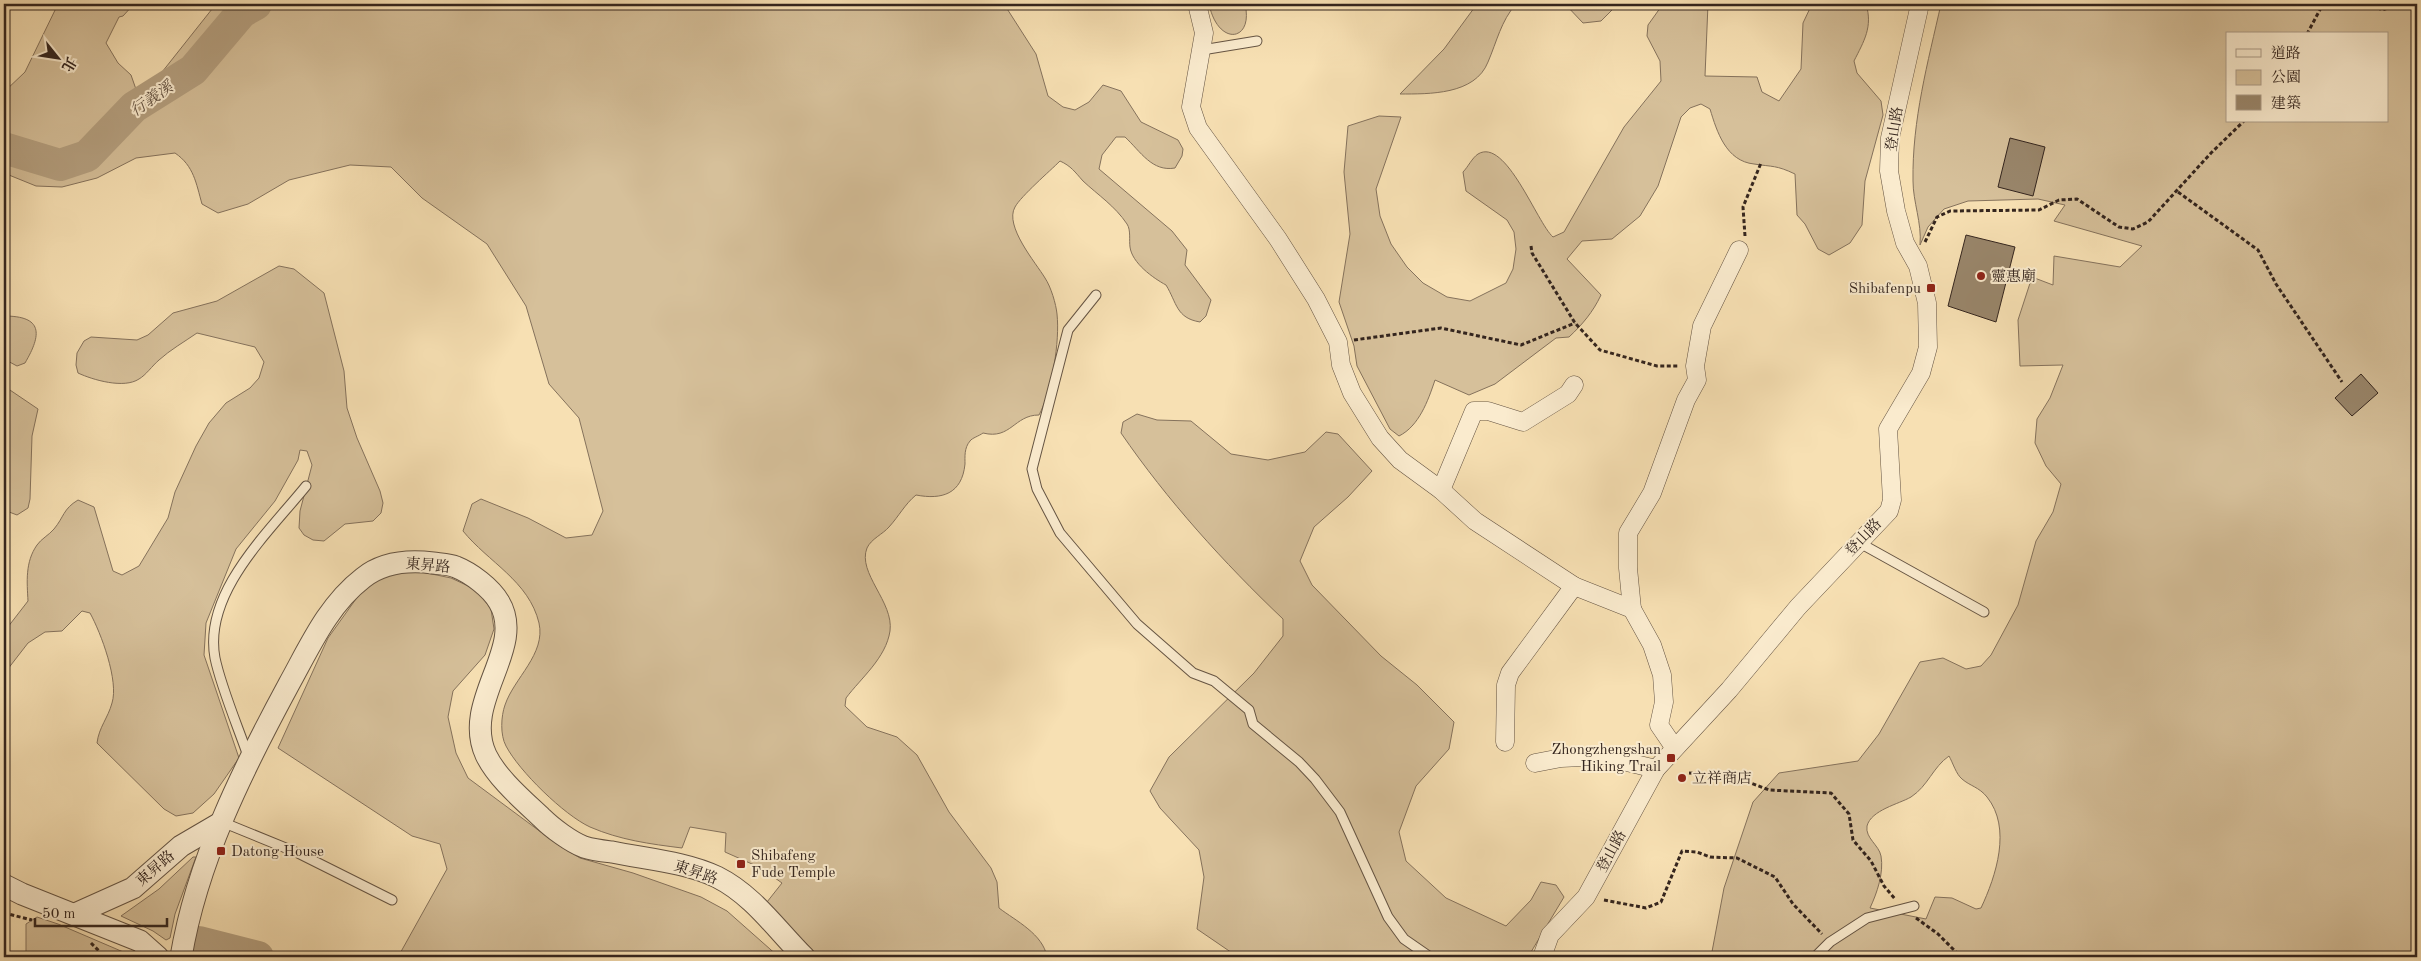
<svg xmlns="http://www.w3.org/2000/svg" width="2421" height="961" font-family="'Old Standard TT','Noto Serif TC',serif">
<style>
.green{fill:#d6c09a;stroke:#85725c;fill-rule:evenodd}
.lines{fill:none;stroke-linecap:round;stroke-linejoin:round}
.river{stroke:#b5a080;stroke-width:32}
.building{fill:#99866b;stroke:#34251e}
.service-casing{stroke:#655443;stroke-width:11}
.minor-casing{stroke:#655443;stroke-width:19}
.tertiary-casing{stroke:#655443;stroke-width:23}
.path{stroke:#34251e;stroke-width:3;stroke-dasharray:4 2.5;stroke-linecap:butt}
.service{stroke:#faebce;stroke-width:9}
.minor{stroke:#faebce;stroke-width:18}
.tertiary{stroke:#faebce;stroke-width:21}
.poi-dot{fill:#8f2418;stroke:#faebce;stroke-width:2}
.labels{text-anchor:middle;stroke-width:4;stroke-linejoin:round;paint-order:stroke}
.street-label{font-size:15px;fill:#34251e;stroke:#faebce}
.poi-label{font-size:15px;fill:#34251e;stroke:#faebce;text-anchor:start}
.water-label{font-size:16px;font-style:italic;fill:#615040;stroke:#faebce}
</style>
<rect width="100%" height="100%" fill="#f7e0b3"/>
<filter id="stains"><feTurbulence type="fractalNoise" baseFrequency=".004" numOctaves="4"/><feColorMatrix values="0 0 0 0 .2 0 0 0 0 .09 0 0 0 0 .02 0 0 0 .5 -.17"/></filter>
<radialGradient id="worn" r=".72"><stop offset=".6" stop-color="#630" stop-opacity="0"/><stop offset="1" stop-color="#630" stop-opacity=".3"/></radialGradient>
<g class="green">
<path d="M58 4H134L123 16 119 17 106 43 118 63 131 75 138 95 147 91 216 4H1004L1036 54 1048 96 1063 107 1075 110 1089 102 1103 85 1121 91 1141 122 1178 140 1183 149 1182 156 1175 168C1152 172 1141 152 1125 137H1116L1102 155 1099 169 1172 231 1187 250 1185 265 1211 300 1206 316 1200 322C1176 318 1177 303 1166 285 1153 278 1132 263 1130 247 1129 240 1131 230 1127 224 1115 206 1098 195 1083 181 1075 172 1071 166 1060 161 1050 171 1021 196 1015 207 1004 226 1036 263 1045 278 1051 287 1056 304 1057 314 1060 341 1052 391 1039 415 1014 415 1011 440 983 433 979 436 972 438 970 441 964 448 965 457 965 464 962 494 942 500 916 495 905 504 899 516 889 527 883 534 871 539 867 548 857 573 894 602 890 631 886 658 861 678 846 698L845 706 867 727 897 737 917 755 949 812 991 868 997 882 999 908C1016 921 1043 934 1047 957H819L767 902 782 883 761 868 725 852 726 833 690 827 682 848C650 844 620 840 590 827 564 815 519 771 506 746 500 735 501 716 505 705 514 678 546 654 539 623 529 581 488 562 463 531L472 504 481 499 528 518 566 538 592 535 603 511 579 418 549 384 526 306 487 244 422 198 391 167 350 165 289 180 248 204 218 213 202 204C196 183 194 166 175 153L136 158 97 178 62 187 36 186 4 173V92L25 72Z"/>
<path d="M1209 4H1245C1254 42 1218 47 1209 4Z"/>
<path d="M1477 4H1516C1501 21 1497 41 1488 62 1475 95 1429 94 1400 94L1444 49Z"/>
<polygon points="1565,4 1618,4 1601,21 1583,23"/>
<path d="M1663 4H1708L1705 76 1757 77 1762 92 1779 101 1801 69 1803 23 1812 4H1866C1873 27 1864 41 1854 61L1857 73 1881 101 1883 115 1865 181 1862 225 1850 243 1829 255 1818 249 1805 224 1797 215 1795 174C1776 165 1773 167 1754 164 1726 161 1717 132 1710 109L1701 104 1690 108 1681 117 1658 186 1640 216 1612 239 1582 241 1567 259 1601 295C1593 312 1582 325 1569 337L1556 338 1495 384 1469 395 1435 380C1428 401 1419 426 1399 436L1390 429 1357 366 1354 346 1339 302 1350 234 1344 172 1348 126 1379 116 1401 117 1376 189 1380 216 1391 244 1407 267 1423 283 1447 297 1470 301 1506 283 1513 269 1516 249 1514 232 1507 220 1466 191 1463 172C1468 167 1472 158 1478 154 1506 137 1537 223 1553 237L1564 232 1624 127 1661 81 1660 61 1647 36 1648 25Z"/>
<path d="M1941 4H2417V957H1711L1724 888 1753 802 1779 773 1858 761 1879 734 1920 662 1943 658 1966 669 1981 666 1991 655 2018 605 2036 541 2053 512 2061 484 2046 466 2035 443 2037 419 2050 398 2063 365 2020 366 2018 320 2032 277 2053 285 2054 256 2120 267 2142 246 2054 221 2065 205 2038 199 1968 201 1944 209 1928 227 1920 245C1922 223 1913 202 1913 181 1912 120 1928 62 1941 4ZM2227 34H2387V121H2227ZM1949 756C1953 763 1956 774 1962 779 1970 786 1979 787 1987 797 2012 828 1996 876 1981 908L1976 909 1952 898 1935 897 1926 919 1870 908C1877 893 1884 873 1881 856 1879 845 1865 838 1867 826 1871 810 1899 804 1911 797 1928 786 1933 767 1949 756Z"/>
<path d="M279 266 294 269 324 293 344 371 347 408 357 438 380 491 383 503 381 513 373 521 345 524 324 541 313 540 304 535 299 528 300 511 312 465 307 451 300 450 298 460 275 501 236 549 206 623 204 655 239 758 214 794 193 813 176 816 164 809 97 743C99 727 108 718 112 703 119 681 101 633 90 613L82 611 62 631 45 632 28 643 4 674V632L28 601C27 582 25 562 37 545 41 539 49 535 54 529 64 517 63 509 78 500L94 507 113 571 122 575 139 566 168 518 175 492 196 446 209 423 226 403 250 388 259 378 264 362 255 347 197 333C184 342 170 350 159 360 152 366 146 375 139 379 124 389 93 380 78 373L76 365 77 353 84 341 91 337 137 340 148 335 173 313 217 301Z"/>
<path d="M4 316C43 316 42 334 25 363L17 366 4 359Z"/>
<polygon points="4,386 38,409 32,436 30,499 28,508 17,515 4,510"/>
<path d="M1137 414 1157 420 1191 421 1231 454 1268 460 1305 452 1326 432 1338 434 1372 471 1348 497 1314 527 1300 561 1312 585 1381 656 1417 685 1454 722 1449 749 1416 786 1399 832 1406 861 1446 898 1506 926 1531 900 1541 882 1556 885 1564 897 1528 957H1385L1381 954 1374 957H1238L1197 929 1204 877 1199 850 1160 808 1150 791 1169 757 1254 673 1283 636V619C1224 563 1167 500 1121 433L1123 422Z"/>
<polygon points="392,572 422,572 451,578 477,590 491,609 494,629 485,655 453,691 448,717 456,753 468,778 557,844 580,858 633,873 701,897 727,911 779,957 398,957 447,869 440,844 412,836 278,748 328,638 366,585"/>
<polygon points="193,857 196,857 175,914 170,938 166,940 153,931 121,916 159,889"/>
<polygon points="37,917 58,924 135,957 26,957 26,924"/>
</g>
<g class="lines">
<g class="river">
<polyline points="4,148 60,165 87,156 134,107 193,70 242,12 256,4"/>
<polyline points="199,942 258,957"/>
</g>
</g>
<g class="building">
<polygon points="2010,138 2045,147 2033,196 1998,187"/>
<polygon points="1966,235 2015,247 1996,322 1948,306"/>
<polygon points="2361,374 2378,393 2352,416 2335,398"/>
</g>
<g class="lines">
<g class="service-casing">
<g id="service">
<polyline points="1202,50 1257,41"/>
<polyline points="1096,295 1068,330 1032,469 1037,489 1060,533 1137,624 1193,673 1214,681 1249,710 1253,724 1299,762 1315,779 1340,812 1388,917 1404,939 1430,957"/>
<polyline points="1858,542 1984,612"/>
<path d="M248 756C238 727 221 687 215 658 203 593 268 533 306 486"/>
<polyline points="222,822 298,853 392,900"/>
<polyline points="1815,957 1830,942 1867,918 1914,906"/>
</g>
</g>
<g class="minor-casing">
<g id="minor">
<polyline points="1197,4 1204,33 1191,107 1198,128 1278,239 1316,299 1338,342 1341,365 1352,393 1380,438 1400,460 1441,490 1475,521 1574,586 1632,609 1652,645 1662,675 1664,702 1659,725 1674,747"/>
<polyline points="1441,490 1474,411 1488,411 1523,422 1568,394 1574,385"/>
<polyline points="1632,609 1628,568 1628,533 1652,493 1686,400 1697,380 1695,366 1702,326 1739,250"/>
<polyline points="1505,742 1506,685 1510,673 1574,586"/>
<polyline points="1535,763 1561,758 1602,756 1656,769"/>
<polyline points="1542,957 1550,935 1586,897 1656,769 1729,690 1798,607 1889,511 1892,500 1888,429 1921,373 1928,347 1927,303 1918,266 1905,243 1896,211 1889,171 1890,138 1920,4"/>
</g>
</g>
<g class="tertiary-casing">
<g id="tertiary">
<polyline points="4,885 22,894 140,941 158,957"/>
<polyline points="75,914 133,888 181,846 222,822"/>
<path d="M181 957C197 861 243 769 289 684 310 646 328 605 363 578 383 562 409 560 433 563 440 564 449 564 456 567 471 573 491 588 499 602 527 648 461 701 486 755 497 778 523 800 542 818 552 828 571 842 584 847 593 850 603 851 612 852 646 859 686 862 717 877 753 895 776 929 804 957"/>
</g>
</g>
<g class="path">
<polyline points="2372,4 2382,10 2399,4"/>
<polyline points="2307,34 2323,4"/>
<polyline points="2178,192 2258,250 2276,284 2342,382"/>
<polyline points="1745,236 1743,207 1761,163"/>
<polyline points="1925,242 1937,217 1950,211 2039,210 2059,200 2077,199 2119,227 2133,229 2148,222 2211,153 2244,121"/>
<polyline points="1531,246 1532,253 1575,323 1600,350 1657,366 1679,366"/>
<polyline points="1354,340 1441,328 1521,345 1575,323"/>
<polyline points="1689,773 1730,775 1769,790 1831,793 1849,814 1853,840 1871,861 1884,886 1895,899"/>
<polyline points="1604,900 1646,908 1661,902 1682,851 1697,852 1710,857 1737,858 1775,877 1793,904 1822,934"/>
<polyline points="4,913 32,920"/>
<polyline points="1916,918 1938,934 1961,957"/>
<polyline points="91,943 105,957"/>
</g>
<use href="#service" class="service"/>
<use href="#minor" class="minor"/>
<use href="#tertiary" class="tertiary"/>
</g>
<g class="poi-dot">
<circle cx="1981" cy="276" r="5"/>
<rect x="1926" y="283" width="10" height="10" rx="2.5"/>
<rect x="1666" y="753" width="10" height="10" rx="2.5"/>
<circle cx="1682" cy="778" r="5"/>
<rect x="216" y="846" width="10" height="10" rx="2.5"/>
<rect x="736" y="859" width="10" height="10" rx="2.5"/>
</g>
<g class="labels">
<g class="street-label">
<text transform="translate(1894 129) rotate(-81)" y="5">登山路</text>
<text transform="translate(1863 537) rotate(-46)" y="5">登山路</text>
<text transform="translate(428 565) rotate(5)" y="5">東昇路</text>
<text transform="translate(1611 851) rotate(-62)" y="5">登山路</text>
<text transform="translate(155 868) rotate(-41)" y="5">東昇路</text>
<text transform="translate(696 872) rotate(19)" y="5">東昇路</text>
</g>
<g class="poi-label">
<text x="1991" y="281">靈惠廟</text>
<text x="1921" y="293" text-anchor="end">Shibafenpu</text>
<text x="1661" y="754" text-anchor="end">Zhongzhengshan<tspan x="1661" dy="17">Hiking Trail</tspan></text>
<text x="1692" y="783">立祥商店</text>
<text x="231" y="856">Datong House</text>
<text x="751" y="860">Shibafeng<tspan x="751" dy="17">Fude Temple</tspan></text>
</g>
<g class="water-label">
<text transform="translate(151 98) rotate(-35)" y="6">行義溪</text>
</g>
</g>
<rect width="2421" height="961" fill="none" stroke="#f7e0b3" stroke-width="20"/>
<rect x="5" y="5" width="2411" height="951" fill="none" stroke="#34251e" stroke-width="2.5"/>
<rect x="10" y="10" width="2401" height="941" fill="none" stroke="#34251e"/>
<rect x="2226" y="32" width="162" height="90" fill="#faebce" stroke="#ab9c88"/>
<rect x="2236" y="49" width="25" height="8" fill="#faebce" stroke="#ab9c88"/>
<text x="2271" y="58" font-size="15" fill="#34251e">道路</text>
<rect x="2236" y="70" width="25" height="15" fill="#d6c09a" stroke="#ab9c88"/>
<text x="2271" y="82" font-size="15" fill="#34251e">公園</text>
<rect x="2236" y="95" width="25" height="15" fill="#99866b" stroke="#ab9c88"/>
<text x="2271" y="108" font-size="15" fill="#34251e">建築</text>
<g transform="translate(58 58) rotate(120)" stroke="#faebce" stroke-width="4" paint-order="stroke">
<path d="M0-4L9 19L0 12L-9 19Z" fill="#34251e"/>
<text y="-8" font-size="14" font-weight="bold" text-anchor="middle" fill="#34251e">北</text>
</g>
<path d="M35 918v8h132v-8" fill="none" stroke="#34251e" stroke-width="2.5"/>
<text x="42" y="918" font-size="15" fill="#34251e" stroke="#faebce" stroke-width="4" paint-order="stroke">50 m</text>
<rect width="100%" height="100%" filter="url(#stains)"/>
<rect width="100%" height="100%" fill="url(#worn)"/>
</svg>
